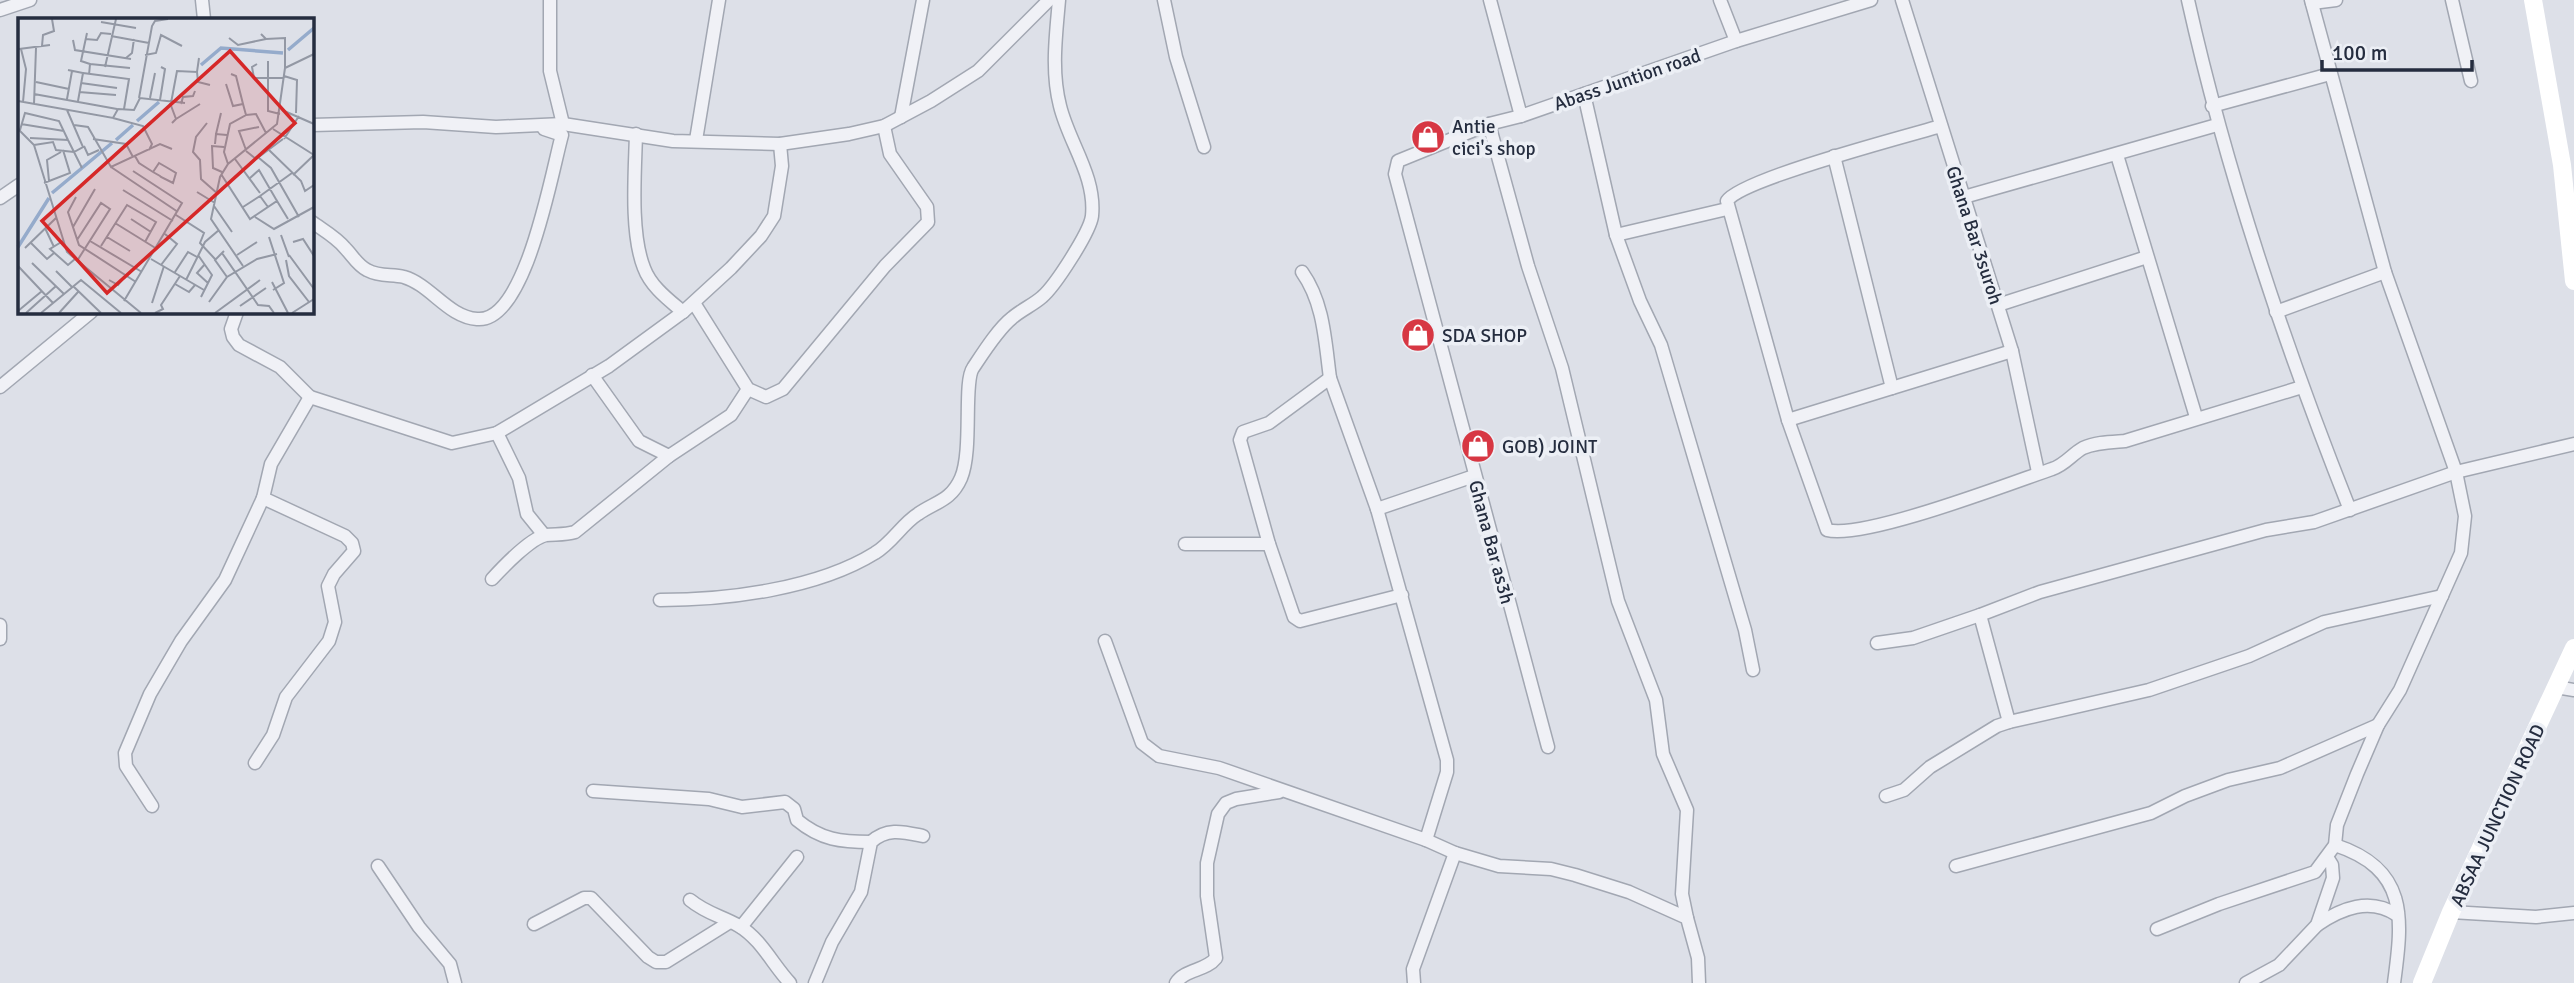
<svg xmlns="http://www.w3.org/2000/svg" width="2574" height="983" font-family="Signika,sans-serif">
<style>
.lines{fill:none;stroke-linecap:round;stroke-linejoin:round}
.street-casing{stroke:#a2a7b2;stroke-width:15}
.street{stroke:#f0f1f6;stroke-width:12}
.secondary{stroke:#fff;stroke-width:18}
.labels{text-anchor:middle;stroke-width:7;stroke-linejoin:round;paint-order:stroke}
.street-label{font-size:19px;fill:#252d3f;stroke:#eceff5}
.poi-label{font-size:19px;fill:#252d3f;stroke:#eceff5;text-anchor:start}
.inset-river{fill:none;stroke:#95abcb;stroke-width:3.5}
.inset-road{fill:none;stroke:#9398a4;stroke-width:2}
.view{fill:#d62828;fill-opacity:0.15;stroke:#d62828;stroke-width:3.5}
.inset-edge{fill:none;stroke:#252d3f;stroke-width:3.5}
</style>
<rect width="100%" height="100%" fill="#dde0e8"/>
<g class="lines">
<g class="street-casing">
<g id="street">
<polyline points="202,0 204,19"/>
<polyline points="550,0 550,71 563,124"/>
<polyline points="1164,0 1176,57 1204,147"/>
<polyline points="1490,0 1521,116"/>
<polyline points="1720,0 1736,41"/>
<polyline points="1902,0 2012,351 2038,472"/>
<path d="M2188 0C2227 175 2284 344 2350 510"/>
<polyline points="2452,0 2471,81"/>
<polyline points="2312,3 2336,0"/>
<polyline points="0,10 30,0"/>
<polyline points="1584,94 1616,235 1640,301 1661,345 1745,630 1753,670"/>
<polyline points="2212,106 2330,74"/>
<polyline points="901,117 923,0"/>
<polyline points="1489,124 1528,266 1562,368 1618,601 1656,700 1663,754 1687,810 1682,894 1687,918"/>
<polyline points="312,125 423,122 496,127 563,124 673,141 780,144 849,134 884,126 931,101 978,71 1049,0"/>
<path d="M1941 126C1907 136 1741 179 1727 201L1788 420 1827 530C1863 540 2011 483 2052 469 2065 465 2072 454 2083 448 2096 442 2111 442 2125 441L2302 387"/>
<path d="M636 134C635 172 630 233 644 268 651 287 669 300 683 312"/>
<polyline points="696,140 719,0"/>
<polyline points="2117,155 2196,417"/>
<polyline points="1834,156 1892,388"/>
<polyline points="1964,197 2217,125"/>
<polyline points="0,198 19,185"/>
<path d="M312 222C323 230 336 237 345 248 353 256 357 265 367 270 380 277 391 274 404 277 431 285 448 317 477 319 526 324 552 170 562 135L544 129"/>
<polyline points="1616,235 1727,209"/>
<path d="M1302 272C1324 303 1325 341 1330 378"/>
<polyline points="694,303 748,389 766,397 783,389 885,266 928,222 927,207 890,154 884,126"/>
<polyline points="1998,305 2147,257"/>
<polyline points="237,312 231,329 233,337 239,345 280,367 310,397"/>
<polyline points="2276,312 2385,272"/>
<polyline points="592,375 639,441 669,456 731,415 748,389"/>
<polyline points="0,387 91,312"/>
<polyline points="1788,420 2012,351"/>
<polyline points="497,433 519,478 527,514 544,535"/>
<polyline points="1377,509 1474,476"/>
<polyline points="1185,544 1269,544"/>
<path d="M492 579C503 567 531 538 546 535 556 534 565 535 575 532L669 456"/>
<polyline points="1402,595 1300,621 1294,617 1269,544 1240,440 1243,432 1269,423 1330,378 1377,509 1447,760 1447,772 1426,840"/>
<polyline points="2442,596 2324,622 2249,656 2149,690 2009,722 1980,615 2040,592 2266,530 2314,522 2456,472 2574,444"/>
<path d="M660 600C727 600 817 589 875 553 892 543 902 524 918 514 935 502 951 501 961 478 973 450 963 382 973 368 983 353 998 329 1012 318 1021 310 1033 305 1042 297 1055 286 1090 232 1092 216 1096 176 1069 143 1060 106 1051 71 1056 35 1059 0"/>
<polyline points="0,625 0,639"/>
<polyline points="1105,641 1142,743 1159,756 1219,768 1426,840 1455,853 1499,866 1551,869 1575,875 1629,892 1687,918 1698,958 1699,983"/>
<polyline points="1877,643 1913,638 1980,615"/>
<polyline points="2556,687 2574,690"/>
<polyline points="1548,747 1395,174 1398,161 1489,124 1521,116 1736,41 1871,0"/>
<polyline points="255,763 273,735 286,697 329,641 335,622 328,586 334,574 354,551 352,543 345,536 263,498 271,464 310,397 452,443 497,433 609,366 683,312 731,268 761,236 774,216 782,166 780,144"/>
<path d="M593 791 709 799 742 807 785 802 794 809 797 820C821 840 841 842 871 842"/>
<polyline points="1886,796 1904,790 1930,767 1997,726 2009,722"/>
<polyline points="152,806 126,766 125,753 150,694 181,641 225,580 263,498"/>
<path d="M2335 845C2408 869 2403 917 2394 983"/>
<polyline points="378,866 419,927 450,964 455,983"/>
<polyline points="1956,866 2151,813 2185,796 2228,780 2280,768 2378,725"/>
<path d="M690 900C707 914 722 916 739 926 761 939 773 965 790 983"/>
<polyline points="2451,912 2536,917 2574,913"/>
<polyline points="534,924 584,898 591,898 648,957 656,962 666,962 730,922"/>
<path d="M2317 925C2342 908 2370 897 2397 915"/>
<polyline points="741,927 797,857"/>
<polyline points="2157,929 2219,904 2315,872 2335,845 2337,825 2357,774 2378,725 2400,690 2461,553 2465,516 2456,472 2385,272 2311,0"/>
<path d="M815 983 832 942 861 892 871 842C887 827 904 832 923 836"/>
<path d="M1176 983C1185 969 1206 971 1216 958L1207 896V863L1218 814 1226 803 1236 799 1279 792"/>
<polyline points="1414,983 1413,969 1455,853"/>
<polyline points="2246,983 2279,965 2317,925 2333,878 2332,865 2327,857"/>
</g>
</g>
<use href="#street" class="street"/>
<g class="secondary">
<polyline points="2533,0 2562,165 2574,281"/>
<polyline points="2422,983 2451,912 2574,648"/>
</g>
</g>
<defs>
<g id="shop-disc" transform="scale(1.75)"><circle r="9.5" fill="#d73743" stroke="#eceff5"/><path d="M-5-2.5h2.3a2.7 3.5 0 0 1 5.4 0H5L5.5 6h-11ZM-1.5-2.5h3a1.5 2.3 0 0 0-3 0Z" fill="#fff"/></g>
</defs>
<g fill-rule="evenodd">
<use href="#shop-disc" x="1428" y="137"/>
<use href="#shop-disc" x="1418" y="335"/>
<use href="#shop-disc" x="1478" y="446"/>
</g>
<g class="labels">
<g class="street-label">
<text transform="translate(1627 79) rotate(-19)" y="7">Abass Juntion road</text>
<text transform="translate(1975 235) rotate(72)" y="7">Ghana Bar 3suroh</text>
<text transform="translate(1492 542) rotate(75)" y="7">Ghana Bar as3h</text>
<text transform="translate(2497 815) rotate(-65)" y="7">ABSAA JUNCTION ROAD</text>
</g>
<g class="poi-label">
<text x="1452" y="133">Antie<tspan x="1452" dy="22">cici's shop</tspan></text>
<text x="1442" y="342">SDA SHOP</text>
<text x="1502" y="453">GOB) JOINT</text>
</g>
</g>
<g transform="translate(18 18)">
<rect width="296" height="296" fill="#dde0e8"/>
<path class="inset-river" d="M270 32 296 10M183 47 203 30 265 35M119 103 141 84M98 122 115 107M34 175 94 125M0 229 31 180"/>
<path class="inset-road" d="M83 4 118 10M69 15 63 43 72 46 71 57M243 16 248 21 267 20V50M93 18 131 25M211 20 220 27 248 21M67 21 79 22 83 15 93 16M55 22 57 32 113 41M24 28 25 17 36 13 34 1M1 31 32 27M3 31 8 51 5 84M127 37 138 35 143 17 164 28M108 40 114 35 116 21M250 43V93L262 96M72 46 112 50M239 46 234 49 236 60H266M87 49 98 1M50 52 65 55 60 83M179 54 180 64 192 67M65 55 111 61 106 91M213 56 218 58 225 86M266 58 279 62 278 95M18 64 51 71M63 65 99 70M208 66 215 88 225 86 228 97 212 106 206 134 210 146M61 74 98 77M16 76 99 91M121 80 134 8 137 3 150 1M132 80 137 55M49 81 54 53M142 82 147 51 143 49M0 83 95 100 100 91 116 92 122 80 167 85M152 85 158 101 154 105M153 85 159 53 179 54 181 40M16 86 18 30M163 86 165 79 175 78 177 73M264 92 296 106M228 97 238 96 248 115M95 100 125 108 134 126 131 132M158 101 182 86M189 105 178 119 175 134 182 142 183 161 200 176M3 106 46 113M56 107 70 109 93 149 142 126 154 131M0 111 16 127 49 234 123 295M255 111 296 137M2 112 7 95 41 103 50 122M198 116 203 95M12 120 50 122 64 150M75 121 108 126 115 139M266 121 281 98M197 126 198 116 209 117M16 127 35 124 38 132 56 134 65 129 49 92M66 128 70 137 81 132M228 132 221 113 241 109M251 132 283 163 287 173 296 167M228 133 238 141 265 121M117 138 121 145 135 154 142 158 143 159 155 165 158 155 148 149 141 145 135 154M241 140 253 150 281 199M217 141 242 175M93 149 160 194M204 154 195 150 194 128 206 129M203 156 232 201 259 183 270 201M275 157 296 137M232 160 241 152 259 183M31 163 29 142 43 134M26 165 52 155 45 132M105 172 155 203M179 174 197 185M242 178 274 155M58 179 50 194 61 227 118 264M196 188 214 214M225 189 242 178 250 189M158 197 186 215 182 225 197 241M237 199 256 211 296 189M113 201 133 214M97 205 139 231M55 209 77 171M27 210 36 229M263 217 271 239M89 219 112 233M251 219 266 265 255 272M45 223 32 231 50 247 57 241M72 223 124 254M275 224 285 221 296 238M13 225 29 241 36 235M83 228 109 187 138 204 127 224M7 230 38 200M206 233 197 242 209 259M204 235 240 287 251 288 256 295M180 237 194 257 183 279M219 237 239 224M271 237 296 271M133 241 186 272M268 242 271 258 291 284M59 243 92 191 83 185 59 222M14 245 46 276M187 246 179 255 190 265M143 247 159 226 147 216M0 248 35 285M225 248 193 201 202 159 210 146 259 106 267 50 296 36M38 253 54 269M157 254 170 234 179 239M91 262 100 267 108 257M168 262 187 224 201 212M254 264 270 295M157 266 171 274 177 267M55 268 83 295M106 283 164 185 115 153M191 284 209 259 239 241 259 236M134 285 146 248M222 288 248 270M0 293 24 273M8 295 38 268M23 295 63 262 103 295M41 295 60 274M137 295 145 291 143 287 162 258M197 295 242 262M274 295 296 281"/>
<path class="view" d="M212 33 277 105 89 275 24 203Z"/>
<rect width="296" height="296" class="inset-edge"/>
</g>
<path d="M2322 60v10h150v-10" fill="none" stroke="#252d3f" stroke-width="3.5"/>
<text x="2332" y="60" font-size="21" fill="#252d3f" stroke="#eceff5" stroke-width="5" paint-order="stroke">100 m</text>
</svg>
